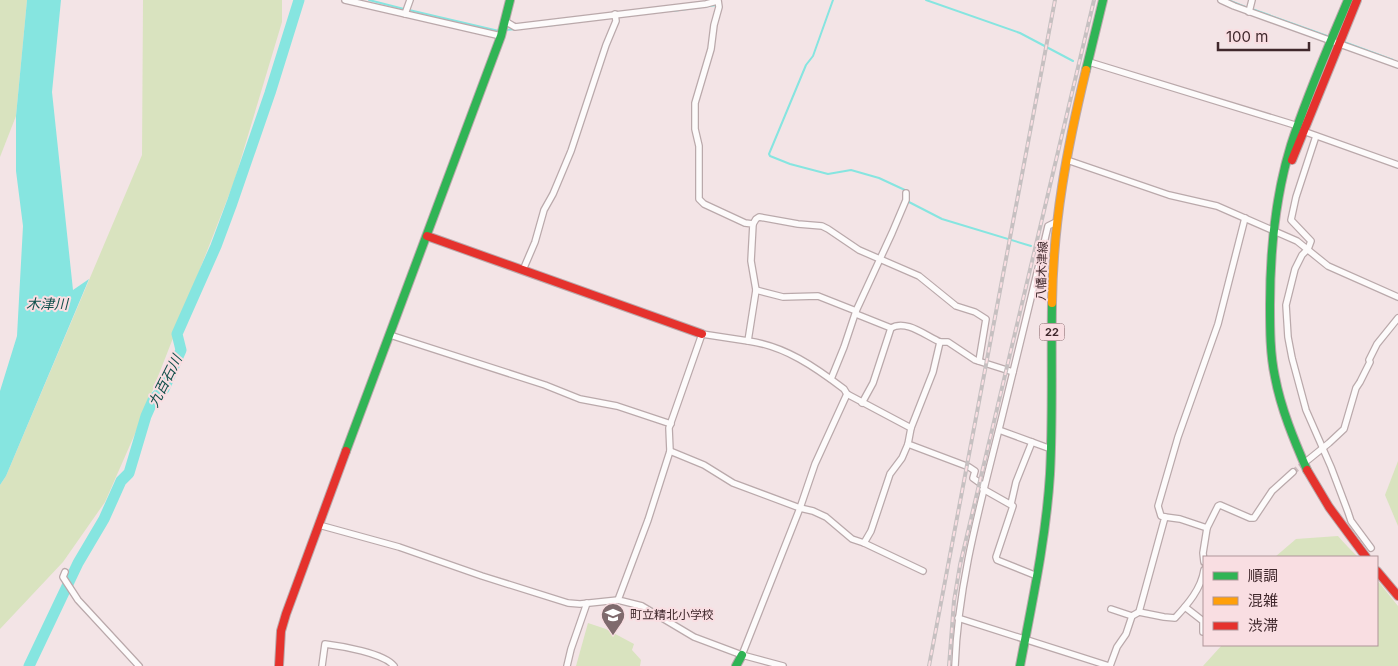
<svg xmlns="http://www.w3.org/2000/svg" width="1398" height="666" font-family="Inter,'Noto Sans JP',sans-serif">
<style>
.green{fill:#d9e3bf}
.water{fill:#86e5e0}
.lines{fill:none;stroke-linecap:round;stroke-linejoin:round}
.stream{stroke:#86e5e0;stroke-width:2}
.river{stroke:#86e5e0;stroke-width:11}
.street-tunnel{stroke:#cfbec1;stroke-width:5.5;stroke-dasharray:5.5 3;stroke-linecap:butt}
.street-casing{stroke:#baa9ab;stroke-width:8}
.fast-casing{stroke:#baa9ab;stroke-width:10}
.slow-casing{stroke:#baa9ab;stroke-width:10}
.jam-casing{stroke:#baa9ab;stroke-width:10}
.street{stroke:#fdfbfb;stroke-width:5.5}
.fast{stroke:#30b455;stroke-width:8}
.slow{stroke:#ff9f0a;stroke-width:8}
.jam{stroke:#e5322d;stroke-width:8}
.rail-casing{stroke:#c6c0c1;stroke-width:4}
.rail{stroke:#f9dee2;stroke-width:2;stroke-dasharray:5.5;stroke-linecap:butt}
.labels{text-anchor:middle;stroke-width:4;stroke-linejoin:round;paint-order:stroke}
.shield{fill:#f9dee2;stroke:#785f63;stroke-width:1}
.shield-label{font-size:11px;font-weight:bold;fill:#40282c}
.street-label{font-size:12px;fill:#40282c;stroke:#f9dee2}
.poi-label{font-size:12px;fill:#40282c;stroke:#f9dee2;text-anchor:start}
.water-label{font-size:14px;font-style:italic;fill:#12504c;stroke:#f9dee2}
</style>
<rect width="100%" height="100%" fill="#f3e4e6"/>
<g class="green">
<polygon points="0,0 27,0 16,116 0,157"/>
<polygon points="143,0 282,0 282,22 234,182 141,420 105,502 63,562 0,629 0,485 6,476 142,155"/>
<polygon points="1398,461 1398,526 1385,495"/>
<path d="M1338 536C1345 544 1351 550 1358 557H1275L1296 539Z"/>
<polygon points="1377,580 1398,606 1398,666 1203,666 1222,645 1377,645"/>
<polygon points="588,623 606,629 634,644 632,650 641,660 640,666 576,666"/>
</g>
<polygon class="water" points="27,0 61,0 52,92 73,290 89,279 6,476 0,485 0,391 17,336 23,226 16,171 16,116"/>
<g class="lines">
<g class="stream">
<polyline points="369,0 404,9"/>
<polyline points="833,0 813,56 806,65 769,154 770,156 790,164 828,174 851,170 879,178 907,191"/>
<polyline points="926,0 1020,33 1073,61"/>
<polyline points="1228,0 1248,8"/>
<polyline points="1252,9 1330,37"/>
<polyline points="409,10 499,31"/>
<polyline points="672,11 717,5"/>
<polyline points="546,26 569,23"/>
<polyline points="506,30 516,29"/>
<polyline points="1344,42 1393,60"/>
<polyline points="907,201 942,219 1031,246"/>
</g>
<polyline class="river" points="29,666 78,563 104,519 121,481 129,473 146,416 154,398 164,389 181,350 177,334 216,246 232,203 270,93 299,0"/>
<polyline class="street-tunnel" points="1293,472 1307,461"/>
<g class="street-casing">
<g id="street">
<polyline points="345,0 501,36"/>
<polyline points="718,0 719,7 714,25 711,49 695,103 695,129 699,146 699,199 704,204 745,223 753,224 751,261 756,290 748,341 702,334 669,428 670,451 648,520 618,600 642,606 694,637 742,655"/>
<polyline points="1221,0 1234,6 1398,65"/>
<polyline points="1249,12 1252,0"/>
<polyline points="405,14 410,0"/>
<polyline points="505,21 515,27 706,4 717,1"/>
<polyline points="1089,62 1298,126"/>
<polyline points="1303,131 1398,165"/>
<polyline points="1316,136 1296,197 1291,220 1311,241 1308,249 1302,255 1295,269 1286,305 1288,337 1292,358 1306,410 1331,467 1348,512 1351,521 1371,548"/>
<polyline points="1067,160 1169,195 1217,206 1297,241 1328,266 1398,297"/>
<polyline points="753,224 756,219 759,217 798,224 822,226 828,229 859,250 919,276 956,306 975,312 986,319 979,361"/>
<polyline points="523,270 535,242 544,210 553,194 571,151 606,45 616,21 615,14"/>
<polyline points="756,290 783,297 818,296 856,311"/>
<path d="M856 314 891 328C906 319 926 336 940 342L933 372 911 428"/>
<polyline points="390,335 545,385 580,399 617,406 671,424"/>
<path d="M748 341C785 346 815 367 844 389L847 394 911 428 908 444 969 467 975 471 973 478 984 486"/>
<polyline points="940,342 948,342 975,360 1013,372"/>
<polyline points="831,379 844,347 856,311 892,233 906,200 906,193"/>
<polyline points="862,403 873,383 891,328"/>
<polyline points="999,430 1051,449"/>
<polyline points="670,451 704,465 733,483 800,508 813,511 826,517 852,539 864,543 871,531 890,474 902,458 908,444"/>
<polyline points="1308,460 1329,443 1344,429 1356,388 1360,382 1370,362 1369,360 1377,344 1398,318"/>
<polyline points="983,489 1013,506 996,557 997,560 1037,576"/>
<polyline points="1011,504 1016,482 1032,442"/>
<polyline points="1165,517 1180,519 1207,528 1218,506 1220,505 1250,518 1254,518 1272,491 1293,472"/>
<polyline points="319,525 399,547 482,576 568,603 580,604 618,600"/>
<polyline points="864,543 923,571"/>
<polyline points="1204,562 1203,553 1207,528"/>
<polyline points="65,572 63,577 78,600 139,666"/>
<polyline points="1185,607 1203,621 1203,632"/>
<polyline points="1111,609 1132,616"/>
<path d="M1139 612 1164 617 1175 618C1188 604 1201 589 1204 570"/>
<polyline points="958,618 1109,666"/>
<path d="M322 666 325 644C341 646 384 653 394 666"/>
<polyline points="567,666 571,649 587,603"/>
<polyline points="783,666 742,655 800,508 815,464 847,394"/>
<path d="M955 666C958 582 981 502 1001 421 1017 356 1033 291 1048 226L1056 222"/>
<polyline points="1110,666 1117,647 1126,634 1132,616 1139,612 1165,517 1161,516 1158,506 1178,437 1218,324 1245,218"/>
</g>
</g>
<g class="fast-casing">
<g id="fast">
<polyline points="1086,70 1103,0"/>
<polyline points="346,451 501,36 510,0"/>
<path d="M1307 470C1294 440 1281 409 1275 377 1270 354 1270 329 1270 305 1270 250 1275 197 1291 145 1307 95 1328 48 1348 0"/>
<polyline points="736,666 742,655"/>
<path d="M1020 666C1032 603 1046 539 1050 474 1053 417 1051 360 1052 303"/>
</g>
</g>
<g class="slow-casing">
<path id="slow" d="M1052 303C1053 222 1067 148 1086 70"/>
</g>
<g class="jam-casing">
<g id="jam">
<polyline points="1292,160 1357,0"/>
<polyline points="427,236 702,334"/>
<polyline points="1307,470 1329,507 1366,557"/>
<polyline points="1377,571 1398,596"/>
<polyline points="279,666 281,631 286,614 346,451"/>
</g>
</g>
<use href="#street" class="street"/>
<use href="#fast" class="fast"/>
<use href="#slow" class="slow"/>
<use href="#jam" class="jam"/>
<g class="rail-casing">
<g id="rail">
<polyline points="929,666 1055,0"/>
<polyline points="949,666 954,601 960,565 1094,0"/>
</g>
</g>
<use href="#rail" class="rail"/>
</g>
<defs>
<g id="school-pin" transform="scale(1.25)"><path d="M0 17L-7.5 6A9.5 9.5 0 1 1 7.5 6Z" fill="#7f6a6d" stroke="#f9dee2"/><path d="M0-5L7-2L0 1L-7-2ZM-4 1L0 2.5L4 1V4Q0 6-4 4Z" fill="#fff"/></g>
</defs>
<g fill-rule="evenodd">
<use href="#school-pin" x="613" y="615"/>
</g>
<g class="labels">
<rect class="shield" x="1039.5" y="323.5" width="25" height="17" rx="4"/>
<g class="shield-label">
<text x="1052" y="336">22</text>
</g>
<g class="street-label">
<text transform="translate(1042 271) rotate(-88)" y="4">八幡木津線</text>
</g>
<g class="poi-label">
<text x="630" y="619">町立精北小学校</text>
</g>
<g class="water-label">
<text x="47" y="309">木津川</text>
<text transform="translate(165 381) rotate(-63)" y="5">九百石川</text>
</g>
</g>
<rect x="1203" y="556" width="175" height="90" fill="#f9dee2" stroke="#af9599"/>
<rect x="1213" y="572" width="25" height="8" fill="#30b455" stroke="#af9599"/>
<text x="1248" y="581" font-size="15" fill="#40282c">順調</text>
<rect x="1213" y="597" width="25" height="8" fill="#ff9f0a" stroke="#af9599"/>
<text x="1248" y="606" font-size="15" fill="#40282c">混雑</text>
<rect x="1213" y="622" width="25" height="8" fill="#e5322d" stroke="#af9599"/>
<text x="1248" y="631" font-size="15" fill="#40282c">渋滞</text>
<path d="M1218 42v8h91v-8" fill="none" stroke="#40282c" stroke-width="2.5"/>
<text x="1226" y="42" font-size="15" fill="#40282c" stroke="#f9dee2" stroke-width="4" paint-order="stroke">100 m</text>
</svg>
